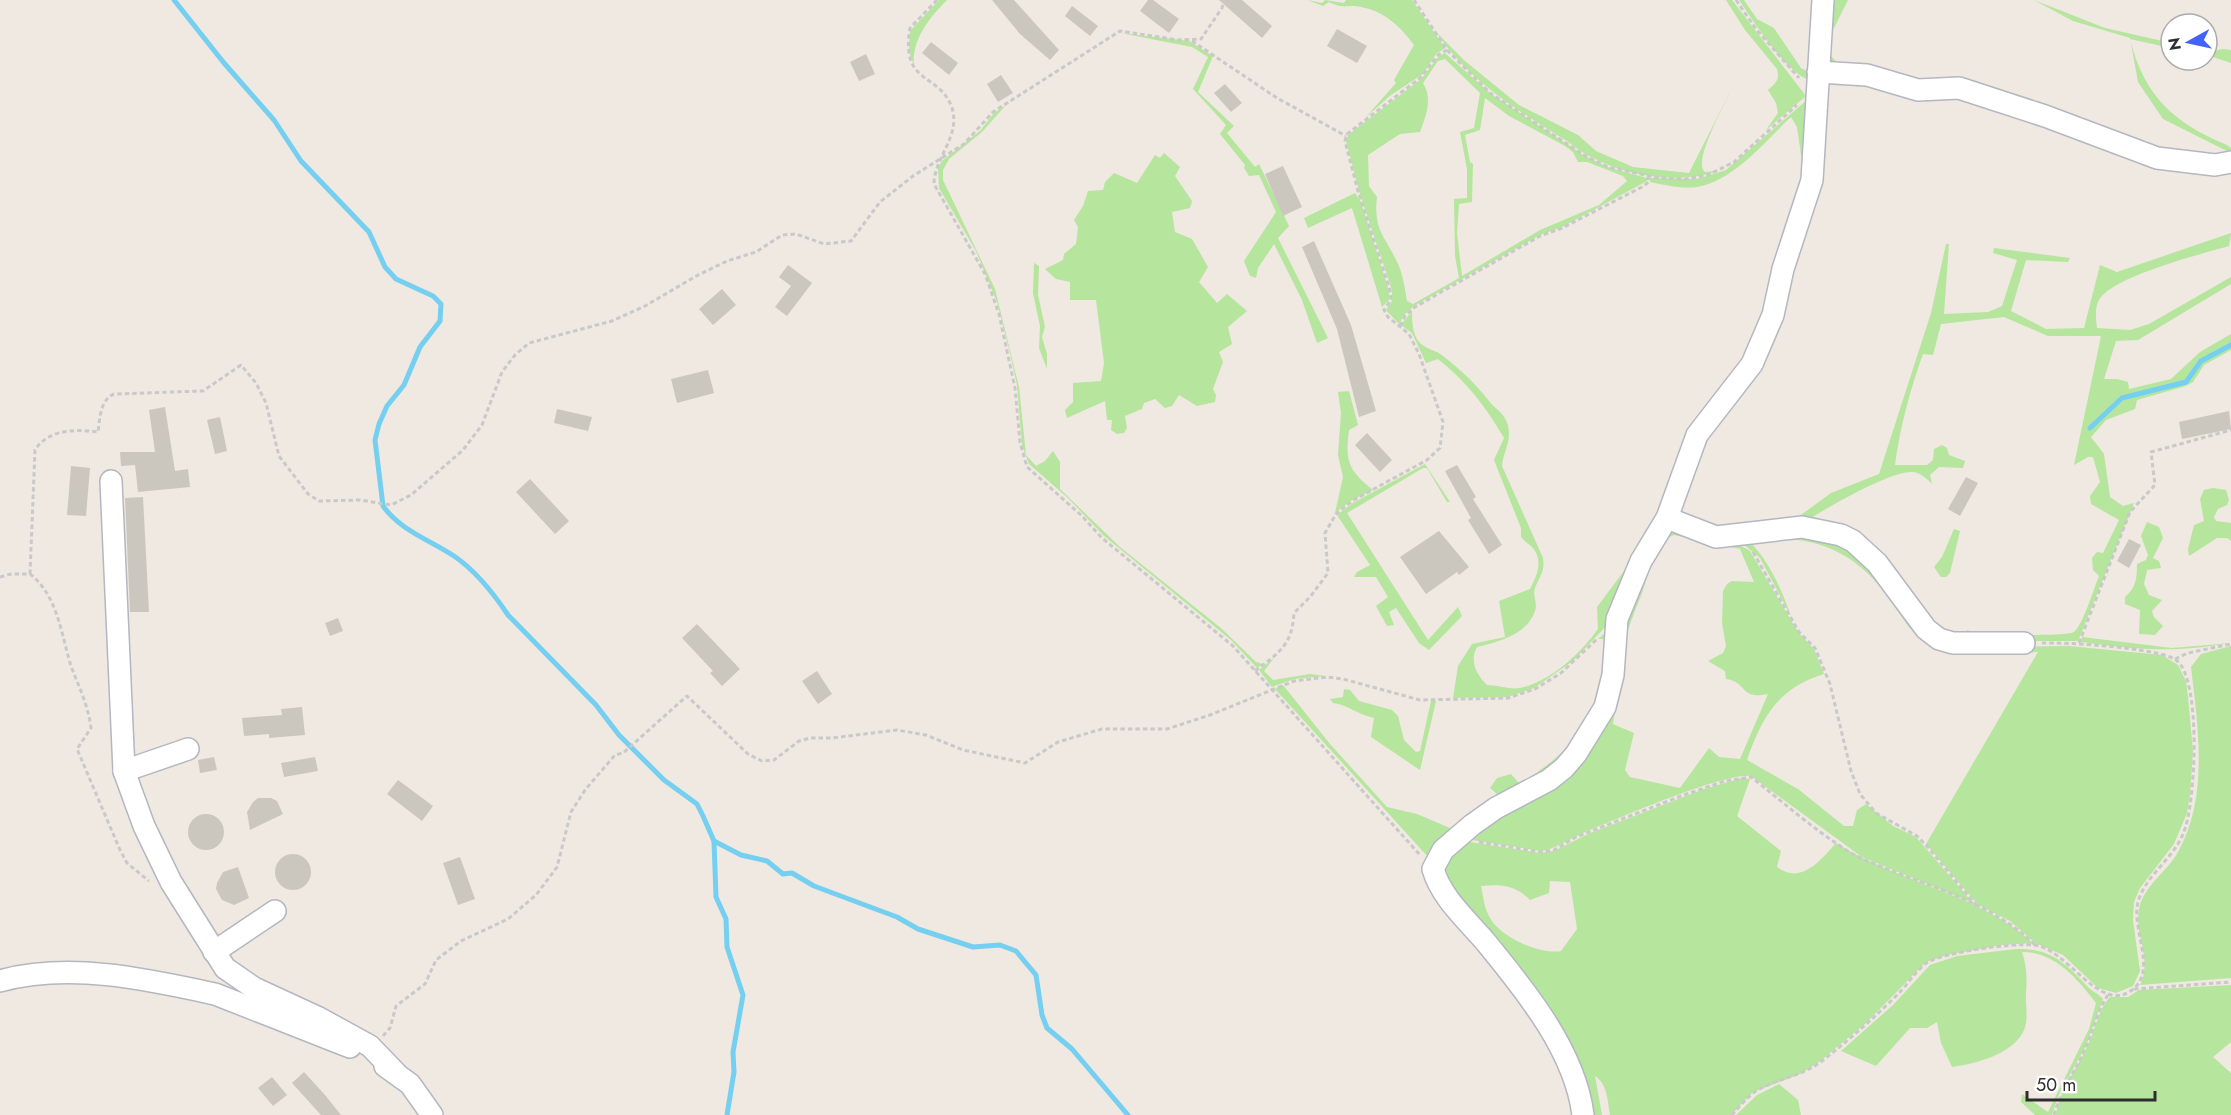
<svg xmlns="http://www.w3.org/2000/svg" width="2231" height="1115" font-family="Jost,sans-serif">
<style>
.green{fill:#b6e59e;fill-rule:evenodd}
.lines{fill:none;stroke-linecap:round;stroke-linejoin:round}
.stream{stroke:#75cff0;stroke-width:5}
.building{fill:#cbc7bf}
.minor-casing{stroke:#b4b7c1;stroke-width:24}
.path{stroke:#c9c9c9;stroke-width:3;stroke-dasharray:4.5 3;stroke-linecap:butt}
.minor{stroke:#fff;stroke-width:21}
</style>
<rect width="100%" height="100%" fill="#efe9e1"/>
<g class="green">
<path d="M939 0H947C930 17 911 40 914 66L909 51 910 31Z"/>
<path d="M1307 0 1322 3 1325 0 1344 3 1346 0H1412L1445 48 1436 54 1423 74 1391 95 1366 117 1396 83 1394 80 1414 45C1401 27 1384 11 1361 7 1346 4 1346 10 1329 2L1323 6Z"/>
<path d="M1726 0H1732L1806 96 1766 130 1778 113 1776 103 1768 90C1776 83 1780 80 1777 69L1745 30Z"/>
<path d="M1739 0H1744L1757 19 1774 28 1801 68 1810 73 1809 80C1786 72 1753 21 1739 0Z"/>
<polygon points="1827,0 1848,0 1829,38 1830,55 1841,67 1828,61"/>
<path d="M2034 0 2105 28 2171 43V48L2130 39C2144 96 2174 123 2227 145L2231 148V153L2163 119 2138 82 2130 38 2073 21Z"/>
<path d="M1436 32 1465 61 1519 105 1578 135 1596 151 1633 167 1689 173 1731 90C1725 104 1692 162 1705 172L1718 171C1678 185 1626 176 1589 156 1579 151 1571 143 1562 138 1514 108 1468 80 1436 32Z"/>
<polygon points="1120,33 1189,41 1213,56 1198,92 1234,126 1227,133 1255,167 1259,164 1289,226 1278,238 1328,338 1317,343 1302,300 1274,244 1258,268 1256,278 1250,276 1244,261 1276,212 1259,175 1249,176 1244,168 1245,165 1220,134 1226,125 1193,89 1208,57 1192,47"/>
<polygon points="2223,49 2231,50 2231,63 2207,55 2207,52"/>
<path d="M1445 53 1491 94 1585 156 1610 168 1647 178V181L1562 227 1540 235 1414 306 1404 315 1399 324 1386 310 1392 301V290L1359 191 1346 141 1348 135 1421 79 1439 56ZM1445 59 1480 93 1474 128 1460 132 1467 169V198L1454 199 1455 256 1459 278 1413 304 1407 301C1405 289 1403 275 1398 264 1386 237 1373 231 1377 197L1369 186 1368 155 1400 134 1420 132C1426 116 1433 99 1423 83L1438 61ZM1485 98 1509 116 1565 146 1573 152 1578 162H1587L1623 176 1627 181 1599 205 1540 230 1462 276 1457 233 1459 204 1472 202 1473 164 1470 162 1465 135 1480 130Z"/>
<path d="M1808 99 1812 112V163L1764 329 1744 367 1708 412 1693 437 1678 473 1668 508 1638 556 1610 622 1573 661 1534 688 1508 697 1453 698 1458 666 1472 644 1505 637 1499 601 1530 589C1537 576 1544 560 1532 547 1528 543 1525 542 1521 537V528L1494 460 1504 438C1486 407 1467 382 1438 359L1426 363 1412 333 1401 325 1412 311C1412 321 1412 333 1419 342 1425 349 1436 350 1443 356 1460 369 1476 384 1489 401 1496 410 1505 413 1508 426 1512 441 1503 452 1502 466L1543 558C1545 572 1540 575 1535 588 1532 595 1538 603 1535 611 1527 635 1498 642 1477 647 1469 661 1477 675 1487 685 1497 685 1511 690 1520 688 1550 682 1581 653 1598 629L1597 607 1627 567 1665 505 1677 466 1697 423 1742 363 1755 340 1785 244 1807 157 1801 155 1797 127 1791 117C1765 141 1735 180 1697 187 1682 189 1665 185 1650 182V178L1697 179 1726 170Z"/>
<polygon points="1006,105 982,132 949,159 943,170 943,180 995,289 1019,387 1026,455 1036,466 1045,461 1053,451 1060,462 1060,489 1120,547 1222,629 1256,662 1263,664 1257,668 1231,640 1103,535 1069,499 1029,464 1022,445 1017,385 1010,353 997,302 976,251 939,188 938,168 942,161 981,130 994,113"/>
<polygon points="1164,153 1180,167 1175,176 1192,201 1190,208 1172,212 1175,232 1192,239 1208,267 1199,282 1217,303 1227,294 1247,311 1228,327 1232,344 1219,352 1223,362 1213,389 1216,395 1215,402 1197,406 1179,395 1172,406 1165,408 1155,399 1144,403 1142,409 1125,416 1127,428 1124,433 1117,434 1111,430 1112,420 1107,420 1105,401 1067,418 1065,410 1073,402 1073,383 1101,381 1104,363 1096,300 1070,300 1070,282 1056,279 1045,269 1063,260 1064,254 1076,244 1078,227 1074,220 1083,206 1088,191 1103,190 1105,182 1114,173 1137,183 1155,155 1160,158"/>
<polygon points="1355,193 1361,202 1389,291 1389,300 1382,307 1352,208 1308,228 1304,218"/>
<path d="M2231 233 2229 246C2201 254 2119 275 2101 297 2094 306 2096 317 2097 328L2130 330 2149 324 2231 277V284L2138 340 2116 341 2104 379H2117L2128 382 2129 389 2171 379 2200 352 2231 334V344L2200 360 2186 381 2121 397 2089 429 2123 400 2187 383 2201 363 2231 347V350L2204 365 2193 382 2186 386 2137 400 2135 409 2106 420 2091 437 2104 454 2110 497 2123 506 2134 503 2078 641H1958L1967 630C1976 635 2066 637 2074 632 2083 625 2094 588 2099 576L2093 570 2092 558 2097 552 2103 553 2119 520 2091 504 2090 496 2100 482 2093 457H2088L2074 465 2101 336H2048L2004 317 1941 324 1933 355 1923 354C1910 390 1900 427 1895 465H1927L1933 460 1934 449 1942 445 1947 448 1949 455 1965 461 1963 468 1939 467 1930 475 1932 484C1926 478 1921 473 1913 472 1892 470 1830 506 1811 518 1821 521 1832 521 1842 526 1879 544 1898 583 1923 614 1929 621 1942 627 1944 636 1926 627 1917 612 1906 596 1890 570 1866 538 1836 528 1821 523 1805 524 1790 523L1831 493 1879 474 1931 313 1946 244H1949L1944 314 1988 312 2002 306 2017 260 1993 253 1994 248 2070 258 2068 262 2026 260 2011 311 2046 329 2084 328 2100 265 2117 272Z"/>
<polygon points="1034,263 1039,266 1038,295 1045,327 1042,337 1047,354 1047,369 1039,348 1040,326 1033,293"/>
<path d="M1349 391 1358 425 1349 430C1345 461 1348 470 1373 490L1352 500 1335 513 1343 477 1338 455 1341 413 1338 392Z"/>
<polygon points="1425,464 1450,502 1447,502 1427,468 1423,468 1347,513 1428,640 1458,607 1462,616 1429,650 1419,643 1396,608 1389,612 1394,625 1387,626 1376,606 1388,597 1376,577 1354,577 1357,572 1370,565 1337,515 1353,503"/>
<polygon points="2213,488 2226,490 2229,500 2227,505 2218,509 2214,517 2216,521 2231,523 2231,541 2227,538 2217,538 2189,556 2188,549 2194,525 2204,521 2200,499 2204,490"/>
<path d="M2147 522 2159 527 2163 538 2153 558 2159 561 2161 568 2147 570 2144 584 2149 595 2162 600 2152 611 2154 617 2163 626 2155 635 2139 634 2140 610 2125 604V597C2136 588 2137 578 2137 564L2146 560 2148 555 2141 536Z"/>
<path d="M1672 526 1710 537 1731 540 1750 551 1798 632 1814 649 1824 674C1778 688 1762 717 1747 760L1798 789 1844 826H1853L1857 810 1866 804 1893 826 1916 837 1973 903 1862 857 1751 776C1722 773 1615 820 1583 833 1568 840 1557 848 1541 851L1459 838C1487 811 1525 801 1556 779 1580 761 1598 733 1609 706 1619 680 1615 652 1620 625 1625 600 1647 536 1672 526ZM1674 535 1740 549 1754 582 1732 581 1727 584 1723 591 1722 623 1726 646 1723 653 1708 661 1725 671 1726 679C1748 682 1739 700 1768 694L1740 759 1719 757 1709 748 1680 788 1630 777 1625 770 1634 733 1613 724C1618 696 1620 668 1625 641 1629 624 1636 609 1642 593 1650 572 1650 545 1674 535Z"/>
<polygon points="1954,529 1960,531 1950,573 1946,577 1941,577 1934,567 1942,557"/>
<path d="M1783 531 1856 550 1918 625 1981 647 2069 646 2162 655 2178 665 2186 681 2188 697 2193 751 2190 795 2187 813 2174 844 2140 888 2134 902 2133 920 2140 971 2133 986 2116 993 2098 988 2063 955 2035 943 2010 921 1978 905 1926 844 2038 652C2009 653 1955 659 1929 645 1912 636 1902 616 1891 601 1855 549 1810 532 1749 541 1770 562 1781 589 1791 616L1760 558 1737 539Z"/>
<path d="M1611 628 1610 674 1605 693 1592 724 1569 757 1541 780 1473 819 1429 858 1275 689 1283 685 1330 744 1387 807 1417 814 1450 828 1497 794 1490 788 1497 778 1511 774 1519 783 1524 782C1581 741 1611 715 1604 639H1598Z"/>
<path d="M2082 637 2172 648 2231 643C2173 653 2139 650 2081 642Z"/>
<path d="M2231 646V978L2140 985C2153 959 2134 935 2139 909 2144 885 2167 872 2178 852 2209 797 2198 727 2191 667L2201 654Z"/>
<polygon points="1274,658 1264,671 1273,680 1310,674 1326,676 1294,679 1272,687 1259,670"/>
<path d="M1344 689 1350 690 1359 701 1392 710 1398 716 1404 740 1416 752 1420 751 1431 701H1436L1420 770 1371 737 1374 718C1359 715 1348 705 1333 703L1330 699 1343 697Z"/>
<path d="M1742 778 1750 779 1737 816 1781 851 1777 867C1801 885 1820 861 1836 843 1897 882 1979 893 2033 943L2002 945 1947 955 1926 962 1865 1024 1819 1062 1798 1075 1753 1092 1731 1115H1610C1608 1102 1607 1083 1595 1076L1602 1115H1589L1587 1106 1442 874 1457 840 1540 853 1554 851 1588 834 1704 789ZM1550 881 1570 882 1577 929 1561 951C1539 955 1497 936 1488 914 1484 906 1483 895 1481 886 1500 884 1516 885 1530 900L1549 893Z"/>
<path d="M2016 949C2051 948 2065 963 2088 987 2093 992 2099 994 2103 999L2086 1046 2059 1094 2052 1115H2035L2021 1102 2022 1094 2048 1112 2089 1029 2096 1003C2078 979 2054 951 2022 952 2027 967 2027 978 2026 993 2025 1005 2029 1018 2024 1030 2014 1054 1975 1064 1952 1067L1941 1043 1937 1022 1927 1028H1910L1876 1066 1841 1051 1893 1005 1930 965 1957 956Z"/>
<path d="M2231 985V1042L2213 1057 2231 1073V1115H2056C2059 1091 2077 1069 2087 1047 2096 1030 2097 1011 2110 997H2128L2139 990Z"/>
<polygon points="1779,1084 1798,1100 1801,1115 1736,1115 1757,1095"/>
</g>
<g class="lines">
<g class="stream">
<path d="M174 0 224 63 274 120 301 161 369 232 385 267 396 279 433 296 441 304 440 321 420 347 404 385 387 406 379 424 375 440 383 506C401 531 430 540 454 556 476 571 494 594 508 615L596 705 619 735 664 780 697 804 703 816 714 841 716 897 726 919 727 947 743 995 733 1052 734 1072 727 1115"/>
<polyline points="2090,428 2122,398 2186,382 2201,361 2231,345"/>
<polyline points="714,841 741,855 767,861 783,874 792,873 814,886 897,917 918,929 973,947 1000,945 1016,951 1036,975 1042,1015 1047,1028 1072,1049 1128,1115"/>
</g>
</g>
<g class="building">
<polygon points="992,0 1014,0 1059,50 1050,60 1020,34"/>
<polygon points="1148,0 1153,0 1179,19 1169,33 1140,11"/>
<polygon points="1219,0 1242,0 1272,26 1262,38"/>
<polygon points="1072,6 1098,26 1090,36 1065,16"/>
<polygon points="1337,29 1367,46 1357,63 1327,46"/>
<polygon points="931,42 958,63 949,75 922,53"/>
<polygon points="866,54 875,74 859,81 850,62"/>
<polygon points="1001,75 1013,93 998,102 987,84"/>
<polygon points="1225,84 1242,103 1231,112 1214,93"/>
<polygon points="1283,166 1302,207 1283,216 1265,174"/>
<polygon points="1314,241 1351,325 1376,411 1359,417 1337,329 1302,247"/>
<polygon points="788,265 812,283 787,316 775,307 791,286 779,277"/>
<polygon points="722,289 736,305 713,325 699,309"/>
<polygon points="708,370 714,393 677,403 671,379"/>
<polygon points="165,407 175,471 188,469 190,487 138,492 135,465 121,466 120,452 155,452 149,410"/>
<polygon points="557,409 592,417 588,431 554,423"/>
<polygon points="2229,411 2231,429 2182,439 2179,422"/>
<polygon points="220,417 227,451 215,454 207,420"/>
<polygon points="1367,433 1392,460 1380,472 1355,445"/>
<polygon points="1457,465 1476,497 1473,499 1502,545 1489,554 1468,520 1471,518 1445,471"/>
<polygon points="71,466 90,468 86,516 67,515"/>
<polygon points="1966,477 1978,483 1960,516 1948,509"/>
<polygon points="530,479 569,521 555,534 516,492"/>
<polygon points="143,497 149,612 130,612 125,498"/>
<polygon points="1439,531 1469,567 1459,575 1457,572 1426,594 1400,557"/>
<polygon points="2129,539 2141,545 2129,568 2117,561"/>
<polygon points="338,618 343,631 330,636 325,623"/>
<polygon points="697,624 740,669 722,686 710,673 713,671 682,638"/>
<polygon points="817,671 832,694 818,704 802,681"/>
<polygon points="302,707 305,735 269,738 269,734 244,736 242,718 282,715 281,709"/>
<polygon points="214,757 217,770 200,773 198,760"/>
<polygon points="315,757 318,771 284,777 281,763"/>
<polygon points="398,780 433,806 422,821 387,794"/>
<polygon points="258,798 271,798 277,801 283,814 250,830 247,812 253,802"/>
<circle cx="206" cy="832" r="18"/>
<circle cx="293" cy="872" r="18"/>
<polygon points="460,857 475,899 458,905 443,863"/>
<polygon points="238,867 249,898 234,905 222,900 216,889 217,883 223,872"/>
<polygon points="304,1072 325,1095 341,1115 321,1115 292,1083"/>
<polygon points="272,1077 287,1095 273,1106 258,1088"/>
</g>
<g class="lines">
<g class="minor-casing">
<g id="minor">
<polyline points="1818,72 1867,75 1918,90 1959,88 2045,116 2157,158 2215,165 2231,162"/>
<polyline points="111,481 124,771 144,826 171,882 225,968 254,988 319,1018 370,1046 396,1073"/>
<polyline points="1667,518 1716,537 1802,527 1841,535 1853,541 1877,563 1926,629 1939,639 1953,643 2024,643"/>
<polyline points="124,771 188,749"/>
<polyline points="214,952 275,911"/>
<path d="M0 981C69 962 146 979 215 994L350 1047"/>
<polyline points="385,1066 410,1084 432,1115"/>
<path d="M1583 1115C1575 1050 1524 989 1484 940 1465 918 1441 897 1433 869L1443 850 1472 825 1496 808 1549 780 1564 768 1576 754 1605 707 1613 675 1617 619 1641 561 1667 518 1697 435 1752 364 1773 315 1783 269 1812 180 1823 0"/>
</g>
</g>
<g class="path">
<path d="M937 0 910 28C900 86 940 72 952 108 961 136 934 158 934 184L985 274 999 314 1015 388 1020 442 1027 467 1081 515 1102 538 1233 646 1420 855"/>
<polyline points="1414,0 1447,50 1490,93 1587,157 1608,167 1659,178 1686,179 1708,175 1734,162 1797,105"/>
<polyline points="1736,0 1756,29 1799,78"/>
<polyline points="1192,41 1277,98 1346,136"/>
<polyline points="1400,326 1405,316 1415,307 1540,236 1562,228 1642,187 1649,182 1648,177"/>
<polyline points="1753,552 1799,632 1815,648 1830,684 1851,771 1860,794 1876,813 1917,836 1925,844 1976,905"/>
<path d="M30 574 35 450C48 429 76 429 98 432 100 418 100 400 114 394L203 391 241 365 256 383 266 403 279 456 308 494 319 501 360 500 391 505 411 495 463 450 482 425 502 372 515 355 529 343 612 321 645 306 698 275 727 261 756 252 782 235 796 234 824 244 851 241 880 202 913 176 964 144 993 112 1120 31 1178 40 1201 39 1222 8 1224 0"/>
<path d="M0 577 11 574H30C58 596 61 634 71 666 79 687 88 705 91 728L77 749 120 850 127 863 149 881"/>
<polyline points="2079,643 2130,512 2155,485 2151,452 2231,430"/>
<polyline points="2175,659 2188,653 2231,644"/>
<path d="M1255 671C1280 652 1292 645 1294 613L1310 597 1328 573 1325 533 1336 514 1352 501 1427 460 1440 448 1443 422 1419 354 1409 334 1388 317 1384 310 1391 300 1390 290 1358 191 1345 141 1347 134 1420 78 1438 55 1447 50"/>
<path d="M1479 842 1541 852 1554 850 1576 837 1681 796 1725 781 1751 777C1782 801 1830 844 1863 859 1920 884 1990 900 2035 945"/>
<polyline points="2134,989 2231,982"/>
<polyline points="383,1036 390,1028 396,1006 425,984 436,960 461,941 508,919 536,895 557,867 571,812 585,790 615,755 623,753 687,696 748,754 762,761 774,760 799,741 810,738 832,738 897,730 926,735 963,750 1025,763 1058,742 1102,729 1167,729 1210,715 1294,681 1327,677 1343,679 1420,700 1508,698 1535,689 1561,673 1597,639"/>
<path d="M1732 1115C1739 1107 1747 1097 1756 1091 1777 1078 1801 1077 1822 1061 1849 1040 1874 1018 1898 994 1908 984 1917 969 1928 962 1946 952 2012 943 2033 945 2067 947 2099 1015 2132 990 2158 971 2131 929 2138 902 2145 876 2173 859 2183 834 2196 806 2202 678 2176 660 2160 648 2066 642 2042 643"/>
<path d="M2054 1115C2061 1090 2076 1070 2086 1047 2094 1029 2097 1011 2108 995"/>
</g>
<use href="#minor" class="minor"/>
</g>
<g transform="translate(2189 42) rotate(262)"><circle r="28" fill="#ffffff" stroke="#ababab" stroke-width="1.5"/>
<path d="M0-4.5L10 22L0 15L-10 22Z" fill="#4264fb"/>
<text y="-9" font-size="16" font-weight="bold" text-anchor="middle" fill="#2e2e2e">N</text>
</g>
<path d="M2027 1091v9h128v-9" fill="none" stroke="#2e2e2e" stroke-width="3"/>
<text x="2036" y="1091" font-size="18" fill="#2e2e2e" stroke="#ffffff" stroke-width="4.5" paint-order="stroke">50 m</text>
</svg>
